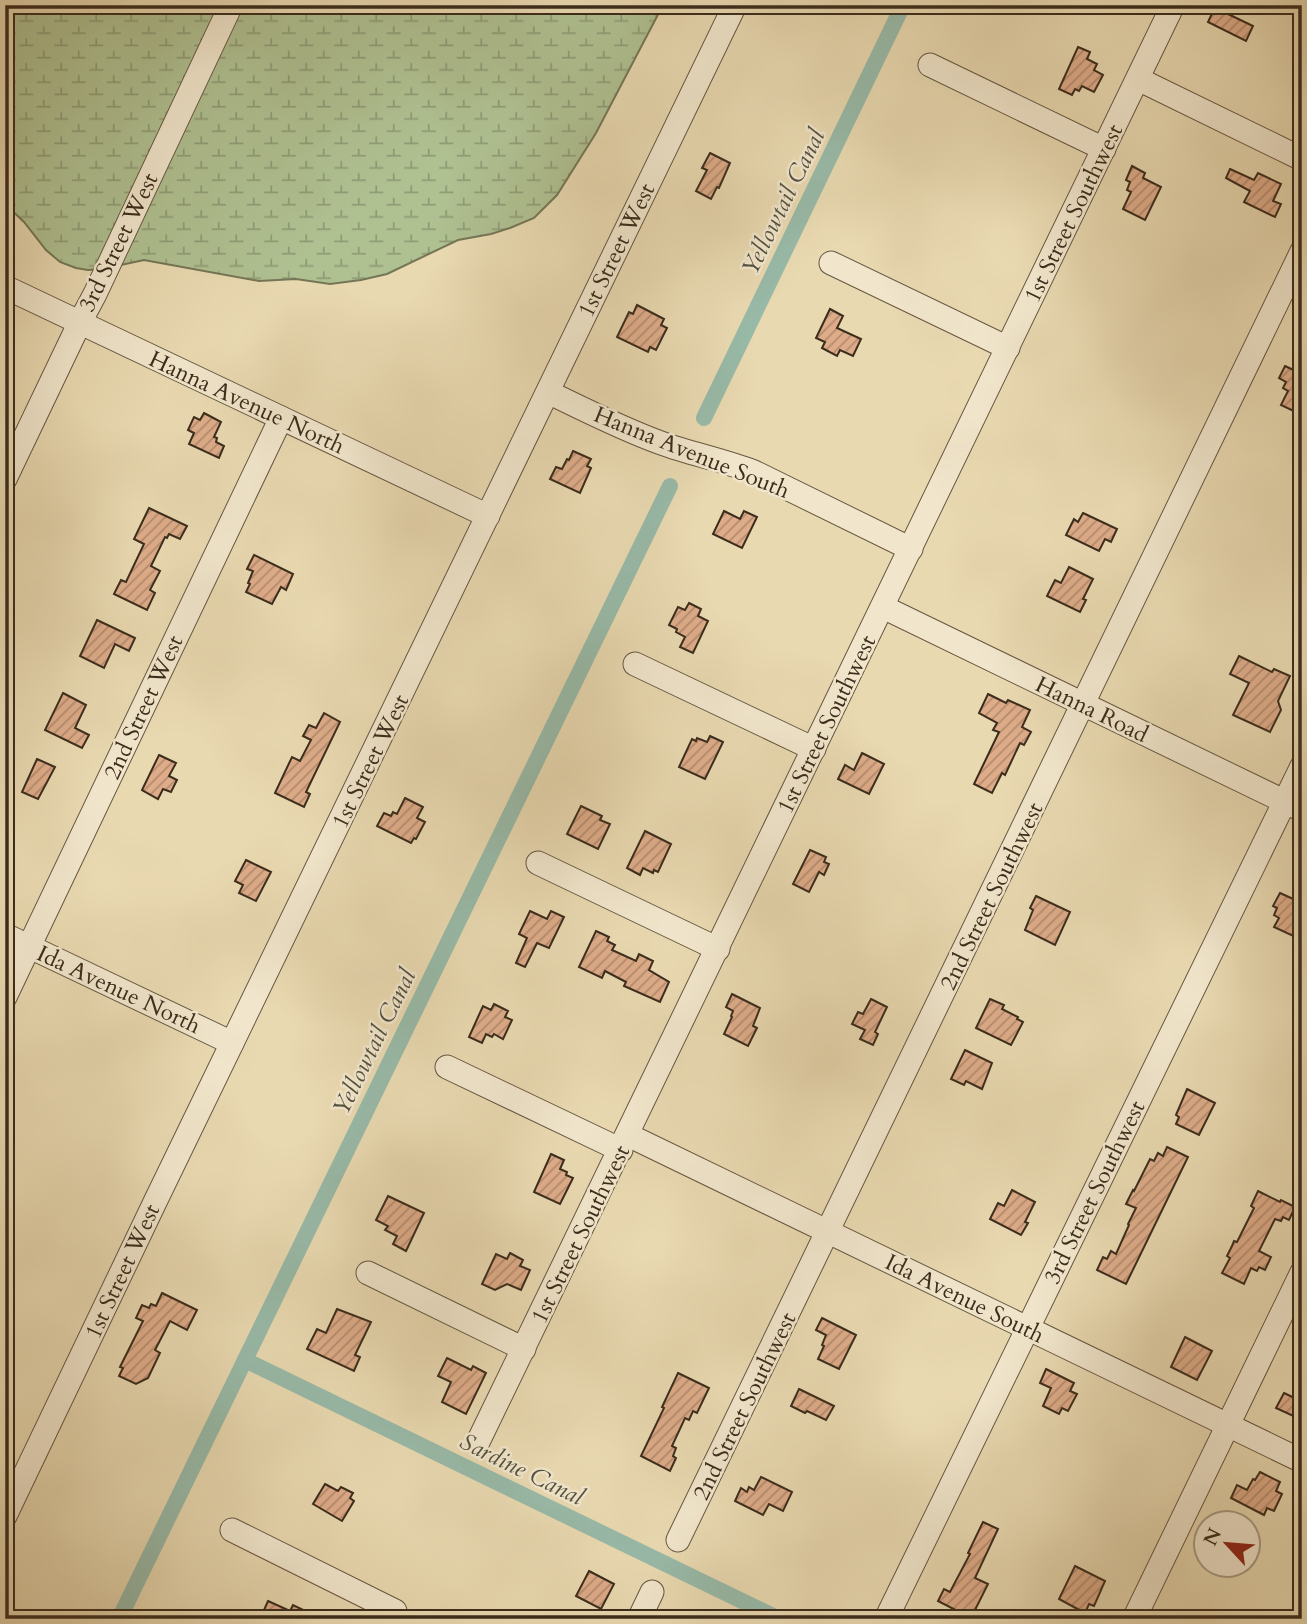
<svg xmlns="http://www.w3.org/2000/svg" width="1307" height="1624" font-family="Cardo,serif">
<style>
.wetland{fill:url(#wetland-marsh);stroke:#757656;stroke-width:2}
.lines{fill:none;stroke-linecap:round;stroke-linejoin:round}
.canal{stroke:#98baa8;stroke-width:16}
.building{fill:url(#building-hatch);stroke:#3b2c1c;stroke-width:2}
.minor-casing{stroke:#665741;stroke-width:25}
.minor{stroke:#f1e6cc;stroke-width:23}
.labels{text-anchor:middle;stroke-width:5;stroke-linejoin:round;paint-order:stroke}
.street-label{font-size:23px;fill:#3b2c1c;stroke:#f1e6cc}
.water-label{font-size:24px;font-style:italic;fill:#52503f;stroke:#f1e6cc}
</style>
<defs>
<pattern id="wetland-marsh" width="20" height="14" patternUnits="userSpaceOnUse" patternTransform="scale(1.75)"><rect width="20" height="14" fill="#afc091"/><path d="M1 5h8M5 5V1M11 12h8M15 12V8" fill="none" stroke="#909c76"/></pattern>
<pattern id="building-hatch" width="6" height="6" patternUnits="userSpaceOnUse" patternTransform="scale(1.75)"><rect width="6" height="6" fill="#deac89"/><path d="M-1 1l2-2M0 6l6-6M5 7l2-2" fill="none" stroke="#b58c6f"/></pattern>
</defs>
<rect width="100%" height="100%" fill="#e9d9b1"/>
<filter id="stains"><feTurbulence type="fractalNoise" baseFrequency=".00286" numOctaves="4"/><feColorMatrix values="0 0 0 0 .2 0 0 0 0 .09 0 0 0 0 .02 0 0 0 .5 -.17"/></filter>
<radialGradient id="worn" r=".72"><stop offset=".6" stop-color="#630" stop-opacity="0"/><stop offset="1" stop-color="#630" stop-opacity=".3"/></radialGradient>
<polygon class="wetland" points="5,5 663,5 596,133 557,195 534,218 510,228 491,234 458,240 387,274 361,280 330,284 296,279 259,281 144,260 102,269 88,270 76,268 60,262 46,250 24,222 5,204"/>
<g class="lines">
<g class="canal">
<polyline points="704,418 903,5"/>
<polyline points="245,1360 779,1619"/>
<polyline points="119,1619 670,486"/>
</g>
</g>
<g class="building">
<polygon points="1216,5 1230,11 1228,14 1253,26 1246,41 1208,22"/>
<polygon points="1078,47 1090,52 1087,59 1097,64 1094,70 1103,75 1094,92 1082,86 1079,91 1075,89 1072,95 1059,89"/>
<polygon points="710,153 730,163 719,188 717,187 711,199 696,191 707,170 702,168"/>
<polygon points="1132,166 1145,173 1143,178 1161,187 1145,220 1123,209 1131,192 1127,190 1130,182 1126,180"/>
<polygon points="1230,169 1254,180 1258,173 1281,184 1273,201 1281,204 1275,217 1244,202 1250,191 1226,178"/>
<polygon points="637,305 664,319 661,325 667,328 656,350 650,347 648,352 617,337 629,312 633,314"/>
<polygon points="830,309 843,316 837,328 861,339 853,356 840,350 837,356 822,348 825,342 816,338"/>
<polygon points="1285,366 1302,374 1302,415 1281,405 1288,391 1283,388 1286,382 1279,378"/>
<polygon points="204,413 221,422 214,437 217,438 216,442 224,446 219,458 189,444 194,433 188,430 194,417 200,420"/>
<polygon points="573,451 591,459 587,466 591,468 580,493 550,479 556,467 562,469 567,459 569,460"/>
<polygon points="149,508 187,526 180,539 169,534 167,538 165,537 151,566 160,571 150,590 155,593 147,610 114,594 121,580 126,582 144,544 134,539"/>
<polygon points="724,511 740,519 744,511 757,517 742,548 713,534"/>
<polygon points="1083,513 1117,529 1111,542 1105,539 1099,551 1066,535 1074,519 1078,522"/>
<polygon points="254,555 293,574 286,590 281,587 272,604 246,592 250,584 248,583 253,571 247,569"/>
<polygon points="1069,567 1093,579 1083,599 1086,600 1080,612 1047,596 1055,580 1061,583"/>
<polygon points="689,603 701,609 698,616 708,621 693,653 680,647 685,637 676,632 677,629 669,625 678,607 685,610"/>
<polygon points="97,620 135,638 129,651 115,644 104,668 80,656"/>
<polygon points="1239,656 1272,672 1274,669 1290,676 1278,701 1281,710 1270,732 1233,715 1249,683 1230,674"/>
<polygon points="63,693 86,705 75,728 89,735 82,748 45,730"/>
<polygon points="988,694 1006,703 1008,700 1030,710 1022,727 1031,732 1024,745 1020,743 1005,775 1002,773 992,793 974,784 999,732 993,730 997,723 979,713"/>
<polygon points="324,713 340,722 306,792 310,794 304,807 275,793 292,757 300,761 311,740 303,736 309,725 316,728"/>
<polygon points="710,736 723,742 705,779 679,767 692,739 696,741 697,738 707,742"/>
<polygon points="862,753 884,764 869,794 838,779 845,765 854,770"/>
<polygon points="159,755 176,763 169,776 177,780 171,792 163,789 158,799 142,790"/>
<polygon points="37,759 55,767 38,799 22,792"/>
<polygon points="405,798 423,807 417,818 425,822 416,839 414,838 411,843 377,826 384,813 391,816 393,812 397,814"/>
<polygon points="581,806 602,816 600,820 610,824 598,849 567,834"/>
<polygon points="645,831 671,844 658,872 654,870 653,873 643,868 640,875 627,868"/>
<polygon points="810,850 826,857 824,862 829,864 824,875 819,872 809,892 793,884"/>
<polygon points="246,860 271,872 256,901 239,893 243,885 235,881"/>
<polygon points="1280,893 1302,903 1302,940 1274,927 1279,918 1274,915 1277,908 1273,906"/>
<polygon points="1036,896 1070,912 1055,945 1025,930 1033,910 1030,908"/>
<polygon points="530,911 547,919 551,911 564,917 549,948 537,943 525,967 516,963 527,938 519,934"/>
<polygon points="596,931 609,937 607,941 615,945 612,950 636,961 639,954 653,961 649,970 669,982 660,1002 624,986 626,982 605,971 602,978 579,967"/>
<polygon points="732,994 760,1008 753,1026 757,1028 748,1046 724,1034 732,1017 731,1016 733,1011 726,1007"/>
<polygon points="871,999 887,1007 875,1032 878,1034 873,1045 860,1039 865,1030 852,1024 858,1012 863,1014"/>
<polygon points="990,999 1004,1005 1002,1009 1018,1017 1017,1019 1023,1022 1011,1045 976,1028"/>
<polygon points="494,1004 508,1011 505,1017 512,1020 503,1039 494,1034 492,1037 486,1034 482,1043 469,1037 483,1006 491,1010"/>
<polygon points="965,1050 992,1063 982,1089 966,1081 964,1085 951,1079"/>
<polygon points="1187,1089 1215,1103 1199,1135 1176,1124 1179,1117 1176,1115"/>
<polygon points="1167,1147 1188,1157 1126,1284 1097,1270 1103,1257 1107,1259 1111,1251 1116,1254 1129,1225 1128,1224 1136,1208 1126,1204 1133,1190 1134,1191 1150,1159 1154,1161 1158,1153 1163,1156"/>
<polygon points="551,1154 564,1160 560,1169 567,1172 566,1175 573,1178 560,1204 534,1192"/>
<polygon points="1012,1190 1035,1202 1025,1222 1028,1223 1021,1235 990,1219 998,1203 1004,1206"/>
<polygon points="1258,1191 1280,1202 1281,1200 1295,1207 1289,1220 1283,1217 1281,1221 1275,1219 1259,1251 1271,1257 1265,1270 1259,1267 1257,1271 1251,1268 1244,1284 1222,1273 1230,1258 1227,1256 1232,1246 1234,1241 1237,1242 1254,1208 1251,1206"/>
<polygon points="388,1196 424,1213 406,1251 393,1244 397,1236 385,1230 388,1226 376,1220"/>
<polygon points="510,1253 523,1260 520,1266 530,1270 521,1290 507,1284 495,1290 482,1284 496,1254 507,1259"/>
<polygon points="162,1293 197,1310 187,1330 170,1321 155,1350 160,1353 148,1378 136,1384 119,1376 123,1368 120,1367 143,1321 136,1318 142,1305 149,1308 151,1304 156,1306"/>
<polygon points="337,1309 371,1322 355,1355 360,1357 354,1371 307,1349 317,1329 326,1333"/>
<polygon points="822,1318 856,1335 839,1369 818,1359 824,1346 822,1345 826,1335 816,1330"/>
<polygon points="1185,1337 1212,1351 1197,1380 1171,1367"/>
<polygon points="447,1358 471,1370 473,1366 486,1373 466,1414 442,1402 451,1382 438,1376"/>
<polygon points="1046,1369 1074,1383 1070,1391 1077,1394 1068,1411 1062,1408 1059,1414 1043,1406 1051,1388 1040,1383"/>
<polygon points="678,1373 709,1388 697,1413 693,1411 689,1420 685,1418 672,1446 676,1448 673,1456 676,1458 670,1471 641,1456 664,1408 662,1407"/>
<polygon points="799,1389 834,1406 826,1420 807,1411 805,1413 791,1406"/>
<polygon points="1284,1393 1299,1400 1297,1402 1302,1405 1302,1420 1276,1408"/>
<polygon points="1260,1472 1280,1482 1276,1491 1282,1494 1274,1511 1267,1508 1264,1515 1231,1498 1237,1485 1247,1490 1253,1479 1255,1480"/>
<polygon points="761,1477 792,1492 783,1511 769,1504 763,1515 735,1501 741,1488 747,1492 749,1487 754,1490"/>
<polygon points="325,1484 338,1491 341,1487 353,1493 350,1498 354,1501 342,1521 313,1504"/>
<polygon points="983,1522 998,1529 975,1578 988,1584 971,1618 938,1601 944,1589 950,1592 970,1554 968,1553"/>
<polygon points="1075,1566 1105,1581 1094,1606 1089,1604 1085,1613 1059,1599"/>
<polygon points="589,1571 614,1584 601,1609 576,1596"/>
<polygon points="268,1601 290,1611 293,1605 322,1619 260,1619"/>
</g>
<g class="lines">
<g class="minor-casing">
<g id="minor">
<polyline points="930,65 1104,149"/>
<polyline points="1138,79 1302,159"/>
<polyline points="831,263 1008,348"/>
<polyline points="5,287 488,516"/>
<path d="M548 392C585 410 622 429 661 443 691 454 723 460 754 472L911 549"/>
<polyline points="5,479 80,322 95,294 231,5"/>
<polyline points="883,607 1302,810"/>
<polyline points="635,664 814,749"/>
<polyline points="538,863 718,949"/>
<polyline points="5,935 232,1043"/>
<polyline points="5,997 281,418"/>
<polyline points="447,1067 621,1150"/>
<polyline points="628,1135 1302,1461"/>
<polyline points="368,1273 524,1349"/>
<polyline points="478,1442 1173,5"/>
<polyline points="5,1516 155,1202 735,5"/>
<polyline points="232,1530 395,1611"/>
<polyline points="678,1540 1302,251"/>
<polyline points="639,1619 652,1592"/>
<polyline points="886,1619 1302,766"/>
<polyline points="1134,1619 1302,1272"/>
</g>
</g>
<use href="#minor" class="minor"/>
</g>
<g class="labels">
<g class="street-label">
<text transform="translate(1073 213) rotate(-64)" y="8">1st Street Southwest</text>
<text transform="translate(118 242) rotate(-64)" y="8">3rd Street West</text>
<text transform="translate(616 250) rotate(-64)" y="8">1st Street West</text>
<text transform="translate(247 402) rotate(25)" y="8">Hanna Avenue North</text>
<text transform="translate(692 452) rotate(22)" y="8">Hanna Avenue South</text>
<text transform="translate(143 707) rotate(-65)" y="8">2nd Street West</text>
<text transform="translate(1092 709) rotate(26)" y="8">Hanna Road</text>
<text transform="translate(826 724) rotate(-64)" y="8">1st Street Southwest</text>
<text transform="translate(370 761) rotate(-64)" y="8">1st Street West</text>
<text transform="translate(991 896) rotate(-64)" y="8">2nd Street Southwest</text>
<text transform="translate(119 989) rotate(25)" y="8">Ida Avenue North</text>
<text transform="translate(1094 1192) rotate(-64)" y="8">3rd Street Southwest</text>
<text transform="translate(580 1234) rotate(-64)" y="8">1st Street Southwest</text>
<text transform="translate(122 1271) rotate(-65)" y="8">1st Street West</text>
<text transform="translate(965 1298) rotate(26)" y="8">Ida Avenue South</text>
<text transform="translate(744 1406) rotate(-64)" y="8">2nd Street Southwest</text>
</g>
<g class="water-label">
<text transform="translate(783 202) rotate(-64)" y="8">Yellowtail Canal</text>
<text transform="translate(374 1042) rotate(-64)" y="8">Yellowtail Canal</text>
<text transform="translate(522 1469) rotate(26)" y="8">Sardine Canal</text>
</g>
</g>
<rect width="1307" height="1624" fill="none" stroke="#e9d9b1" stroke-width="28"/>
<rect x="7" y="7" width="1293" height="1610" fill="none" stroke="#3b2c1c" stroke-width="3.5"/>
<rect x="14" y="14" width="1279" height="1596" fill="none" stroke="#3b2c1c" stroke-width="2"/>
<g transform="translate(1227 1544) rotate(296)"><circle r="33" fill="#f1e6cc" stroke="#a89c86" stroke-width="2"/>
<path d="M0-5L12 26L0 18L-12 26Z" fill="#8f2418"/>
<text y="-10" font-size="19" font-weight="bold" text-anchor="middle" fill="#3b2c1c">N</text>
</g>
<rect width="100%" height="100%" filter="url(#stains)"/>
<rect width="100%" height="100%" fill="url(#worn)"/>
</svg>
